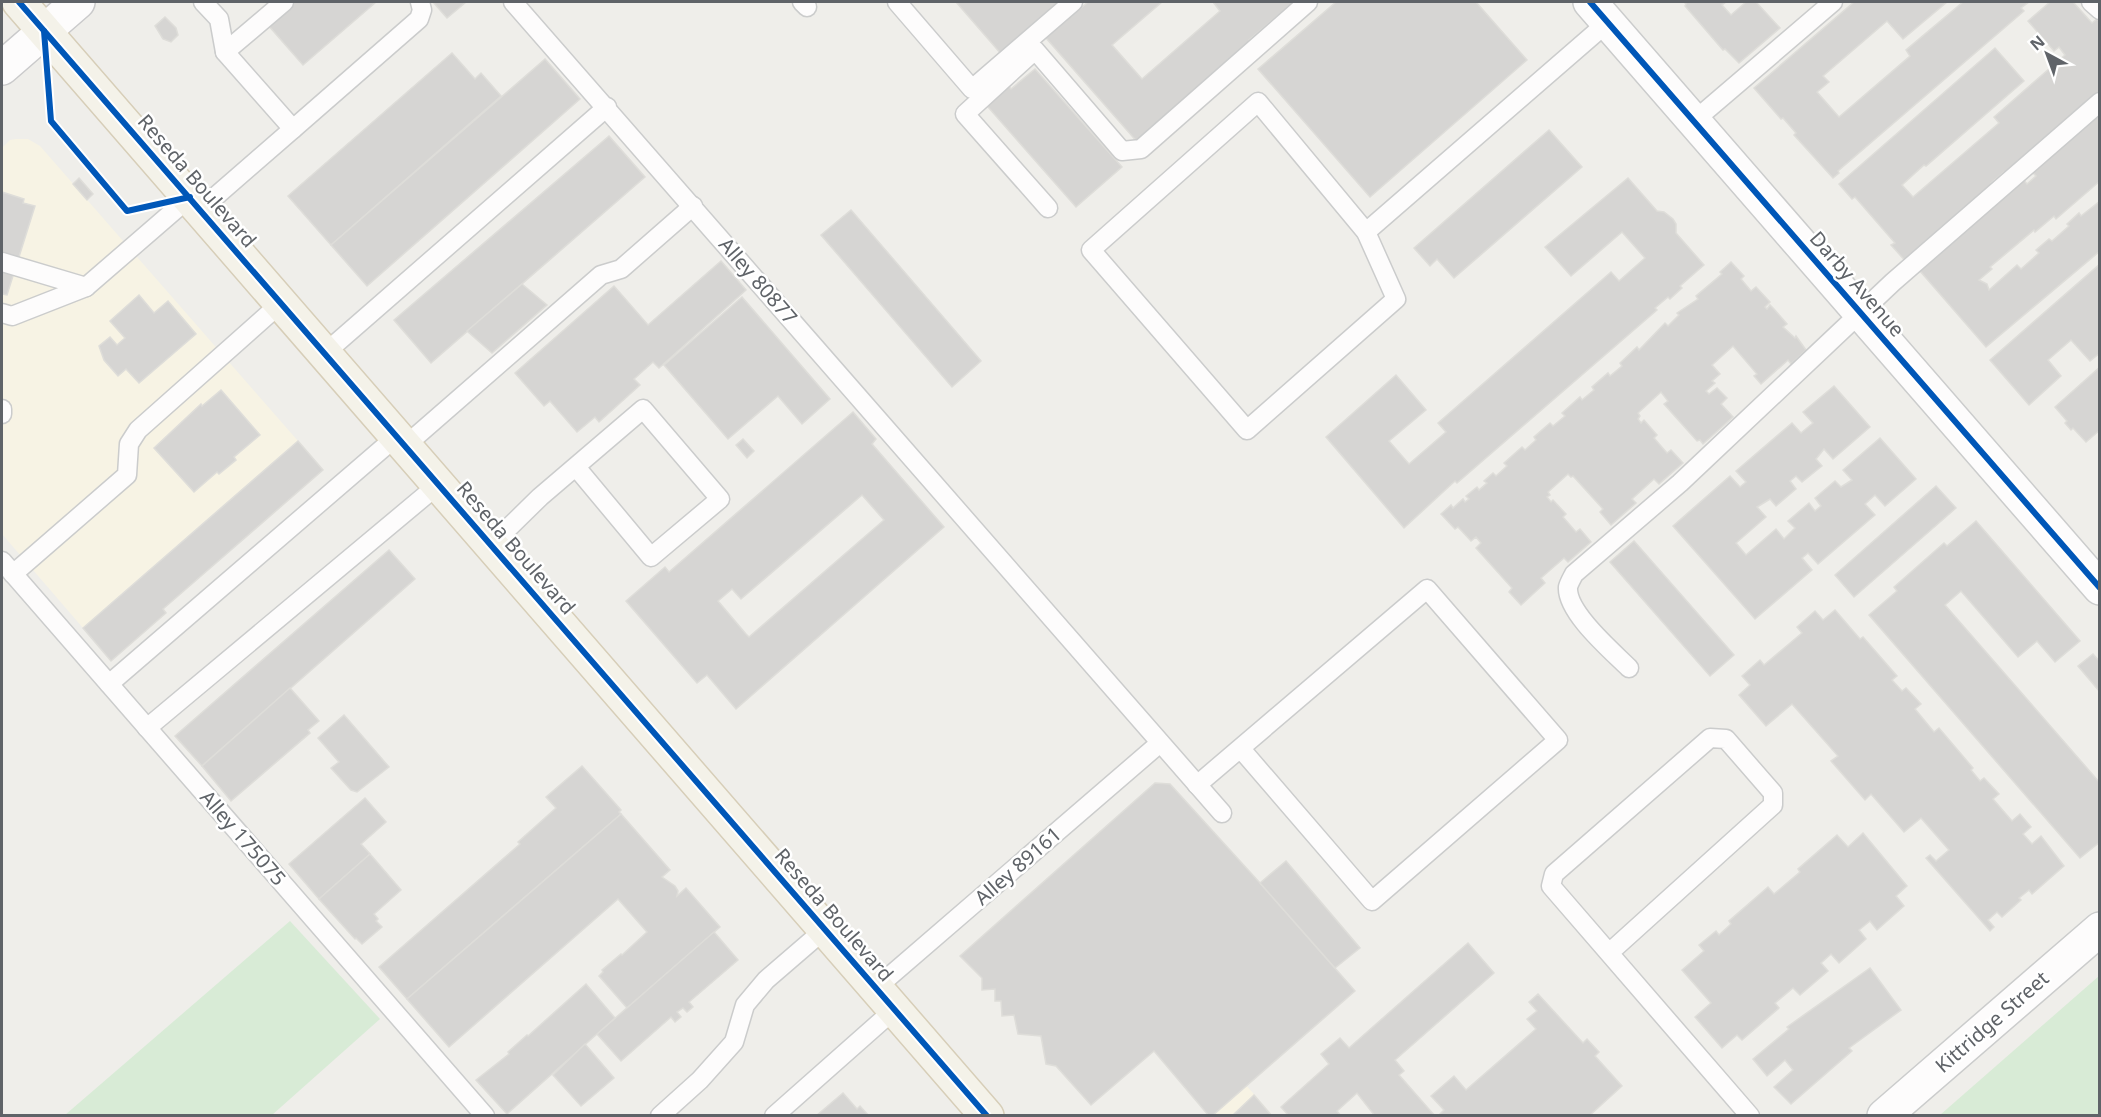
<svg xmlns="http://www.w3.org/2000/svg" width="2101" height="1117" font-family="'Noto Sans',sans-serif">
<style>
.commercial{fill:#f7f3e4}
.green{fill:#d8ebd6}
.building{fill:#d6d5d3;stroke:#deddd9;stroke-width:1.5;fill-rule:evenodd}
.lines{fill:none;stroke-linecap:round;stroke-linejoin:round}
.service-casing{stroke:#cbcccc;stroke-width:21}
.minor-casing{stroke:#cbcccc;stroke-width:36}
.tertiary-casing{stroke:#cbcccc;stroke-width:36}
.secondary-casing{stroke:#cacacb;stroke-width:36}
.primary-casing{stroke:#d7ceb8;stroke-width:36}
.service{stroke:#fdfcfc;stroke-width:18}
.minor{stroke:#fdfcfc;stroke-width:33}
.tertiary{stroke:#fdfcfc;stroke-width:33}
.secondary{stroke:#fdfcfc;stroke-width:33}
.primary{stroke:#f4f2e9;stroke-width:33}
.cycleway-casing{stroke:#fff;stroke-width:10}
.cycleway{stroke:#0057b8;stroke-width:6}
.labels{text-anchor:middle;stroke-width:5;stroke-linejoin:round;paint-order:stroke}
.street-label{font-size:20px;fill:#5f6368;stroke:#fff}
</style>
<rect width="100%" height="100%" fill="#efeeea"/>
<g class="commercial">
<polygon points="16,139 28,139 40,146 298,441 83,628 2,534 2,148 10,140"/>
<polygon points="1246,1085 1272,1115 1212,1116"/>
</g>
<g class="green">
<polygon points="290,921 380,1019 272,1115 65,1115"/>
<polygon points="2099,976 2099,1115 1940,1115"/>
</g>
<g class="building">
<polygon points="295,2 376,2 303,65 268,25"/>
<polygon points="433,2 466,2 447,18"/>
<polygon points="956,2 1063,2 1002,55"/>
<polygon points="1088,2 1162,2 1112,45 1142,79 1220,11 1213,2 1294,2 1249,40 1254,45 1139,144 1046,38"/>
<polygon points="1336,2 1476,2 1527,60 1370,197 1258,69"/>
<polygon points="1684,2 1726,2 1722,5 1731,15 1746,2 1756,2 1780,28 1739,63 1725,49 1723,50 1685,6 1686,4"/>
<polygon points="1854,2 1947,2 1903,39 1887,21 1823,76 1829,82 1817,92 1839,117 1910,56 1906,50 1963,2 2029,2 2021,8 2024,11 1838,171 1839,173 1833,178 1794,135 1796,133 1783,118 1781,119 1754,88"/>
<polygon points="2050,2 2073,2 2092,23 2097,19 2100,22 2100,97 2008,177 2004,172 1991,183 1995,188 1908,264 1891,245 1895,243 1855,197 1852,199 1839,184 1995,48 2024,81 1926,166 1924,165 1902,185 1913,197 1999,123 1994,117 2065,55 2059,47 2054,51 2028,21"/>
<polygon points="165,17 176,28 178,35 171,42 163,39 155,26"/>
<polygon points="452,53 475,79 481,73 501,96 331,245 288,196"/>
<polygon points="545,59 580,99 367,286 331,245"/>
<polygon points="1035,69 1122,167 1076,207 988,107 988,104 1009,86 1011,89"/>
<polygon points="2100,112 2100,181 2056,219 2054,216 2035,232 2034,230 1990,267 1992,269 1979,280 1987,284 1989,290 2017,265 2021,269 2039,253 2036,250 2049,239 2052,241 2069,226 2067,224 2079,213 2081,216 2100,201 2100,251 1986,347 1920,271 1944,250 1943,248 2023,179 2027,184 2036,176 2031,171"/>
<polygon points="1549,130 1582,167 1454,278 1437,259 1430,266 1414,248"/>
<polygon points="609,136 645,177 431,363 394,320"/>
<polygon points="79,178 93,194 87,200 73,184"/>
<polygon points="1628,178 1657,211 1664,212 1673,219 1676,224 1676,233 1704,265 1680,286 1682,288 1670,299 1668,297 1655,308 1657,310 1457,483 1455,481 1404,528 1326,437 1396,375 1426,410 1389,441 1409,464 1446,432 1438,423 1611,272 1619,281 1645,258 1622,232 1571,276 1545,247"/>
<polygon points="2,192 24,199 23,203 35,206 7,295 2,294 2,295"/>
<polygon points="851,210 981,361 952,387 821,235"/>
<polygon points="721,261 746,290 659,368 653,362 634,379 640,385 599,422 595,417 577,432 550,401 544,406 515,373 614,286 648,325"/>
<polygon points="1731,262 1744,276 1741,279 1751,291 1756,287 1770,302 1765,307 1767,309 1770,305 1774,309 1787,324 1783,327 1795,338 1796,336 1806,350 1791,364 1788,360 1761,384 1754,376 1757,374 1733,346 1712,365 1720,374 1712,381 1715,383 1706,391 1709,394 1717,388 1727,398 1721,404 1733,417 1703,444 1700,440 1697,441 1664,404 1668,401 1661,392 1638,413 1640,416 1638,419 1641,423 1644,420 1657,435 1654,438 1667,453 1671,450 1683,463 1659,484 1654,479 1632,499 1636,503 1611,525 1600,512 1603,509 1573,476 1571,477 1568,474 1548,492 1550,495 1547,497 1551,502 1553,500 1566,514 1563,517 1576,532 1580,529 1591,542 1568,562 1564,558 1541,578 1545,583 1521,605 1509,592 1512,588 1476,548 1481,543 1476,537 1471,541 1458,527 1455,529 1441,514 1451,505 1453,508 1463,499 1465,502 1469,499 1466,496 1477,487 1479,490 1487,483 1484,481 1493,473 1496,476 1507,466 1504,463 1522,447 1525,450 1536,440 1534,437 1550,423 1553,426 1565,416 1562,413 1580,397 1582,400 1594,390 1592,387 1608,373 1610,376 1622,366 1620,363 1637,347 1639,350 1665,323 1668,326 1679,315 1677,313 1698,299 1696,296 1722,274 1720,272"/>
<polygon points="2100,264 2100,353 2090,361 2071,340 2048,360 2061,376 2029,405 1990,360"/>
<polygon points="522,284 547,305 492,353 467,331"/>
<polygon points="139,295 154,313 168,301 196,334 139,383 126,369 118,376 104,360 99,346 110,337 117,345 125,338 110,321"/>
<polygon points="742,297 830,399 802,424 778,396 728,439 664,365"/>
<polygon points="2100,367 2100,430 2086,442 2073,428 2071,430 2065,423 2067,421 2055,407"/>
<polygon points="1834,386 1870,427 1833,459 1824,449 1816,459 1822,466 1802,482 1796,476 1790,481 1796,489 1776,506 1770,499 1757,507 1766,517 1736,543 1746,555 1776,529 1784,539 1795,528 1788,521 1809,503 1815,511 1821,506 1815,498 1835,481 1841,487 1852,480 1843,470 1880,438 1916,479 1885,506 1875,495 1865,504 1875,515 1818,564 1808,553 1802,558 1812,570 1755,619 1673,526 1730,476 1740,487 1746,482 1736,471 1792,423 1801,433 1813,423 1803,412"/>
<polygon points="221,390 260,435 234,457 236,460 219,474 217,472 194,492 154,448 201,404 202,406"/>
<path d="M853 412 876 439 872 444 944 527 736 709 707 675 697 683 626 601 665 567 669 572ZM862 495 884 520 749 637 746 634 718 601 732 589 741 599Z"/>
<polygon points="743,439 754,451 747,458 736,445"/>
<polygon points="298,441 323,470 163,609 166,613 111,661 83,628"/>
<polygon points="1936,486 1956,508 1854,597 1835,575"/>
<polygon points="1976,521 2080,641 2055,662 2037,641 2018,657 1961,591 1945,605 2100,783 2100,842 2080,858 1869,615 1897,591 1894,587 1944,543 1947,546"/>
<polygon points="1634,541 1734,655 1710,676 1610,562"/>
<polygon points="389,550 415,579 202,766 175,736"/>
<polygon points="1835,610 1860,639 1863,637 1897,676 1892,680 1902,691 1906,688 1921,704 1915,709 1934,732 1939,728 1973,768 1971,770 1980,781 1984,778 1999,794 1993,799 2012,821 2020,814 2031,827 2023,834 2032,844 2041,836 2064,866 2032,894 2029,890 2019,898 2021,900 2002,917 1997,912 1988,920 1994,927 1990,931 1926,858 1930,855 1936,861 1949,850 1921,818 1904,832 1871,794 1865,800 1831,761 1838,756 1792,704 1766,726 1739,695 1750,685 1742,676 1760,660 1764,665 1802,633 1797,627 1815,611 1823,620"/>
<polygon points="2093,654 2100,662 2100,692 2078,666"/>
<polygon points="290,688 319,721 308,730 310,733 231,801 202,766"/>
<polygon points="344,715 389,767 357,792 351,790 331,768 339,762 318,738"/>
<polygon points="582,766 621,810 619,812 621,814 407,999 379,967 520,844 518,842 556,808 546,797"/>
<polygon points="1155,783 1170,784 1260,883 1355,991 1212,1116 1209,1116 1154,1051 1091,1105 1056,1066 1046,1064 1041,1036 1018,1034 1014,1015 1002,1016 1001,1001 995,1001 995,989 982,990 982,978 960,956"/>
<polygon points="365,798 386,822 361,844 370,854 319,899 289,864"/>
<polygon points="621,814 670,870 662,877 675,886 678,891 677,896 686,888 720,927 627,1008 599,976 603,972 602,970 621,954 622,955 647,932 618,899 449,1047 407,999"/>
<polygon points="1863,833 1907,886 1896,896 1904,906 1877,930 1870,921 1859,930 1866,939 1839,963 1831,954 1821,963 1828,971 1800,995 1793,988 1775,1003 1779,1008 1742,1040 1737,1035 1722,1048 1695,1017 1711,1003 1682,970 1704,951 1699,945 1716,931 1719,935 1731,924 1729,921 1768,887 1774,894 1800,872 1798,869 1837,835 1848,847"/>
<polygon points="370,854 401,890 374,914 378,919 376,921 382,927 362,944 356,938 355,939 319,899"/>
<polygon points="1286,861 1360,948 1335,968 1260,883"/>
<polygon points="714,932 738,960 689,1002 693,1007 687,1012 683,1008 677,1012 681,1017 675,1022 671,1017 621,1061 597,1034"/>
<polygon points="1468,943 1494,973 1395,1060 1404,1071 1399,1075 1435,1116 1375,1116 1357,1093 1337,1111 1341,1116 1289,1116 1281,1107 1329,1064 1321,1054 1340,1038 1349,1048"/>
<polygon points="1870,968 1901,1010 1849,1048 1852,1051 1791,1104 1774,1087 1793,1070 1785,1060 1767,1076 1753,1059 1789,1029 1787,1027"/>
<polygon points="586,984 615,1018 507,1114 476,1080 509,1054 508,1052 527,1035 528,1036"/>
<polygon points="1538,994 1583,1043 1587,1039 1599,1052 1595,1056 1622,1086 1589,1116 1438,1116 1444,1110 1431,1096 1454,1076 1466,1090 1536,1029 1527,1019 1537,1011 1529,1002"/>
<polygon points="585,1044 614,1078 581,1106 553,1075"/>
<polygon points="843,1093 857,1109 860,1106 869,1116 816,1116"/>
<polygon points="1254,1095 1272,1116 1232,1116"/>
</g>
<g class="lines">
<g class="service-casing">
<g id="service">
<polyline points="513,2 1222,813"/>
<polyline points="802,2 807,7"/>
<polyline points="897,2 972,89 1073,2"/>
<polyline points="2091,2 2100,10"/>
<polyline points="225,52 284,2"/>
<polygon points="1258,102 1366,232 1396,299 1247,430 1091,250"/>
<polyline points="1695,120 1833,2"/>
<polyline points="293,129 419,19 422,10 420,2"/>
<polyline points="1048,208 965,114 1035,50 1122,151 1141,149 1308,2"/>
<polyline points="201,209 293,129 225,52 219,19 203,2"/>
<polyline points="1366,232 1608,22"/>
<polyline points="2,262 86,287"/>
<polyline points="2,313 12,316 86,287 190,197"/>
<polyline points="325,353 607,107"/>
<polyline points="2,409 2,414"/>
<polyline points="406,445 601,275 621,269 693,206"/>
<polyline points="491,545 540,497 643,409 720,499 651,557 576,467"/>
<polyline points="2,561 485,1116"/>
<polyline points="13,574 127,475 129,444 138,430 281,303"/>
<path d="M1629 668C1612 651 1566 612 1568 587 1569 583 1572 578 1574 574L1680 483 1893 282 2100 102"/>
<polyline points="109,684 397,436"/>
<polyline points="147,728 439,484"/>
<polyline points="1197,785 1427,589 1558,740 1372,901 1241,749"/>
<polyline points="1609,953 1773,805 1773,793 1726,739 1710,738 1554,874 1551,886 1750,1116"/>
<polyline points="876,988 1160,743"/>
<polyline points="660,1116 700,1080 734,1042 745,1005 766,980 824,930"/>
<polyline points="774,1116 895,1009"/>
</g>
</g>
<g class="minor-casing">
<polyline id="minor" points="1590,2 2100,588"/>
</g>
<g class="tertiary-casing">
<polyline id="tertiary" points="1884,1116 2100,929"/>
</g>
<g class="secondary-casing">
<polyline id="secondary" points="2,68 78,2"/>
</g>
<g class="primary-casing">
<polyline id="primary" points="19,2 987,1116"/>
</g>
<use href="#service" class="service"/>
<use href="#minor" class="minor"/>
<use href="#tertiary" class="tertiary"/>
<use href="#secondary" class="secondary"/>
<use href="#primary" class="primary"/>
<g class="cycleway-casing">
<g id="cycleway">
<polyline points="19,2 987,1116"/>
<polyline points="1590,2 2100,588"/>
<polyline points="44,31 51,121 127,211 190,197"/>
</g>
</g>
<use href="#cycleway" class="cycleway"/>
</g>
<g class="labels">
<g class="street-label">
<text transform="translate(197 181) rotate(49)" y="7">Reseda Boulevard</text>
<text transform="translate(758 281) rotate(49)" y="7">Alley 80877</text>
<text transform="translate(1857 284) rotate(49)" y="7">Darby Avenue</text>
<text transform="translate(516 548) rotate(49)" y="7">Reseda Boulevard</text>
<text transform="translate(243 838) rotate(49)" y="7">Alley 175075</text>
<text transform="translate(1018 866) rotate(-41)" y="7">Alley 89161</text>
<text transform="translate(834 915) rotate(49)" y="7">Reseda Boulevard</text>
<text transform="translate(1992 1022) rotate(-41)" y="7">Kittridge Street</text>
</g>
</g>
<rect width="2101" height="1117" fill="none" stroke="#5f6368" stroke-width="6"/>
<g transform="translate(2047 54) rotate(319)" stroke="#ffffff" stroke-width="4.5" paint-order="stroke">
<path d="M0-4.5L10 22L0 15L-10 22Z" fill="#5f6368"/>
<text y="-9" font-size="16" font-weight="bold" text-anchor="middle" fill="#5f6368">N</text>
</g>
</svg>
